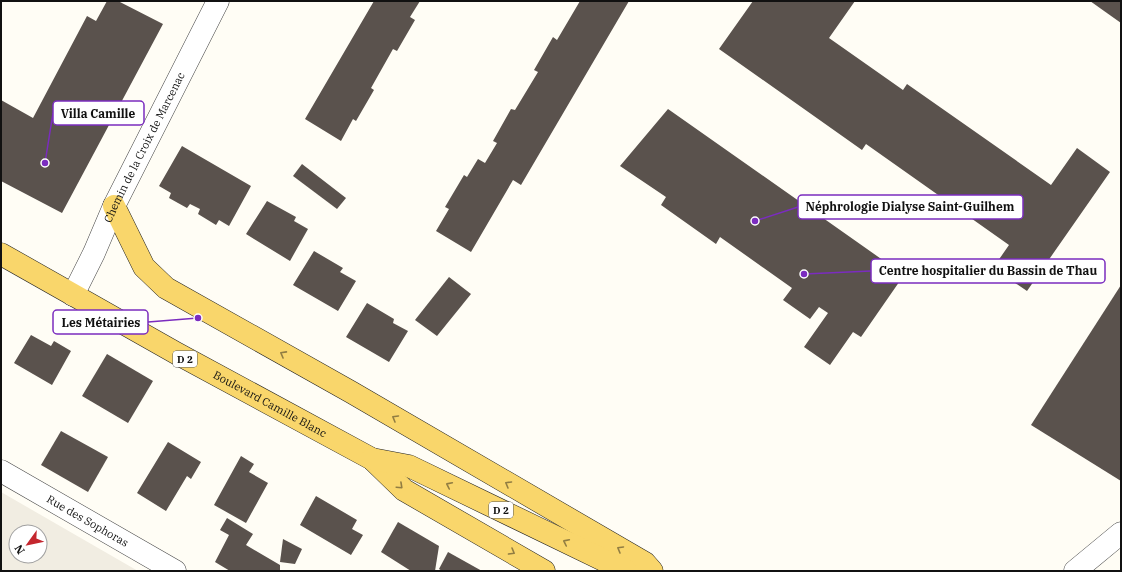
<svg xmlns="http://www.w3.org/2000/svg" width="1122" height="572" font-family="'IBM Plex Serif',serif">
<style>
.plaza{fill:#f1ede2;fill-rule:evenodd}
.building{fill:#5a524d}
.lines{fill:none;stroke-linecap:round;stroke-linejoin:round}
.minor-casing{stroke:#444;stroke-width:23}
.major-casing{stroke:#222;stroke-width:23}
.minor{stroke:#fff;stroke-width:22}
.major{stroke:#f9d66b;stroke-width:22}
.oneway{stroke:#917d42}
.labels{text-anchor:middle;stroke-width:4;stroke-linejoin:round;paint-order:stroke}
.shield{fill:#fff;stroke:#585858;stroke-width:1}
.shield-label{font-size:10px;font-weight:bold;fill:#111}
.street-label{font-size:11px;fill:#111;stroke:#fff}
.leader{fill:none;stroke:#7b2cbf;stroke-width:1.5}
.callout-dot{fill:#7b2cbf;stroke:#fff;stroke-width:1.5}
.callout{fill:#fff;stroke:#7b2cbf;stroke-width:1.5}
.callout-label{font-size:12px;text-anchor:middle;font-weight:bold;fill:#111}
</style>
<rect width="100%" height="100%" fill="#fffdf5"/>
<path class="plaza" d="M1 492 138 571H1ZM16 532H40V556H16Z"/>
<g class="building">
<polygon points="107,1 118,1 163,24 62,213 1,181 1,100 33,118 87,16 96,21"/>
<polygon points="374,1 420,1 410,17 415,20 397,51 393,49 371,88 374,90 356,121 353,119 341,141 305,119"/>
<polygon points="580,1 629,1 521,185 513,180 471,252 436,231 449,209 445,207 464,175 467,177 478,159 485,163 497,143 493,141 511,109 515,110 538,72 534,70 553,37 557,40"/>
<polygon points="753,1 855,1 829,38 903,90 907,84 1051,185 1077,148 1110,172 1027,291 993,268 1009,245 866,144 862,150 719,49"/>
<polygon points="1090,1 1121,1 1121,23"/>
<polygon points="668,109 904,275 861,337 853,332 830,365 804,347 828,313 819,307 810,319 783,300 792,288 720,237 716,244 661,205 666,197 620,166"/>
<polygon points="182,146 251,186 229,226 219,220 216,225 198,214 200,209 190,204 187,208 169,198 171,193 159,186"/>
<polygon points="302,164 346,198 337,209 293,176"/>
<polygon points="267,201 296,217 294,221 308,229 290,261 246,234"/>
<polygon points="314,251 343,268 340,272 356,281 338,311 293,285"/>
<polygon points="449,277 471,294 437,336 415,320"/>
<polygon points="1121,285 1121,481 1031,425"/>
<polygon points="367,303 394,319 393,323 408,331 389,362 346,337"/>
<polygon points="31,335 51,346 54,341 71,351 52,385 14,363"/>
<polygon points="107,354 153,381 128,423 82,396"/>
<polygon points="61,431 108,457 88,492 41,465"/>
<polygon points="168,442 201,462 191,479 187,476 166,511 137,493"/>
<polygon points="241,456 254,464 249,472 268,483 246,523 214,505"/>
<polygon points="316,496 357,520 352,529 363,535 351,555 300,525"/>
<polygon points="227,518 253,534 246,545 280,565 280,571 230,571 215,562 229,535 220,530"/>
<polygon points="398,522 439,546 435,571 411,571 381,552"/>
<polygon points="283,539 302,549 295,564 280,562"/>
<polygon points="448,552 482,571 442,571 439,569"/>
</g>
<g class="lines">
<g class="minor-casing">
<g id="minor">
<path id="s1" d="M73 295 94 253 114 206 218 1"/>
<path id="s2" d="M1 471 175 571"/>
<polyline points="1075,571 1121,533"/>
</g>
</g>
<g class="major-casing">
<g id="major">
<polyline points="114,206 144,267 166,288 351,392 645,563 652,571"/>
<path id="s3" d="M1 254 176 353 372 459 404 490 544 571"/>
<polyline points="372,459 409,466 626,571"/>
</g>
</g>
<use href="#minor" class="minor"/>
<use href="#major" class="major"/>
</g>
<defs><path id="oneway-chevron" d="M-2-3.5L2.5 0L-2 3.5" fill="none" stroke-width="1.6" stroke-linecap="round" stroke-linejoin="round"/></defs>
<g class="oneway">
<use href="#oneway-chevron" transform="translate(283 354) rotate(-151)"/>
<use href="#oneway-chevron" transform="translate(395 418) rotate(-150)"/>
<use href="#oneway-chevron" transform="translate(508 484) rotate(-150)"/>
<use href="#oneway-chevron" transform="translate(449 485) rotate(-154)"/>
<use href="#oneway-chevron" transform="translate(400 486) rotate(43)"/>
<use href="#oneway-chevron" transform="translate(566 542) rotate(-154)"/>
<use href="#oneway-chevron" transform="translate(620 549) rotate(-150)"/>
<use href="#oneway-chevron" transform="translate(512 552) rotate(30)"/>
</g>
<g class="labels">
<g class="shield">
<rect x="173" y="351" width="24" height="16" rx="3"/>
<rect x="489" y="502" width="24" height="16" rx="3"/>
</g>
<g class="shield-label">
<text x="185" y="363">D 2</text>
<text x="501" y="514">D 2</text>
</g>
<g class="street-label">
<text dy="4" stroke="none"><textPath href="#s1" startOffset="164">Chemin de la Croix de Marcenac</textPath></text>
<text dy="4" stroke="none"><textPath href="#s3" startOffset="308">Boulevard Camille Blanc</textPath></text>
<text dy="4" stroke="none"><textPath href="#s2" startOffset="100">Rue des Sophoras</textPath></text>
</g>
</g>
<path class="leader" d="M45 163L53 113M755 221L798 207M804 274L871 271M198 318L148 322"/>
<g class="callout-dot">
<circle cx="45" cy="163" r="4"/>
<circle cx="755" cy="221" r="4"/>
<circle cx="804" cy="274" r="4"/>
<circle cx="198" cy="318" r="4"/>
</g>
<g class="callout">
<rect x="53" y="101" width="91" height="24" rx="4"/>
<rect x="798" y="195" width="225" height="24" rx="4"/>
<rect x="871" y="259" width="234" height="24" rx="4"/>
<rect x="53" y="310" width="95" height="24" rx="4"/>
</g>
<g class="callout-label">
<text x="98" y="118">Villa Camille</text>
<text x="910" y="211">Néphrologie Dialyse Saint-Guilhem</text>
<text x="988" y="275">Centre hospitalier du Bassin de Thau</text>
<text x="101" y="327">Les Métairies</text>
</g>
<rect width="1122" height="572" fill="none" stroke="#111111" stroke-width="4"/>
<g transform="translate(28 544) rotate(237)"><circle r="19" fill="#ffffff" stroke="#a0a0a0"/>
<path d="M0-3L7 15L0 10L-7 15Z" fill="#c4262e"/>
<text y="-6" font-size="11" font-weight="bold" text-anchor="middle" fill="#111111">N</text>
</g>
</svg>
